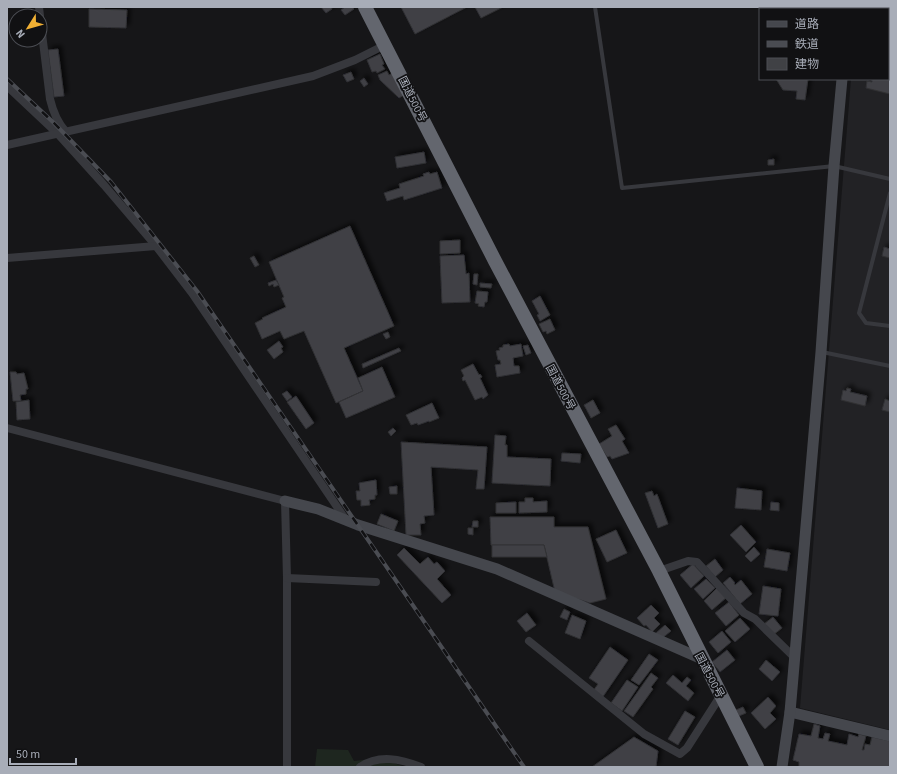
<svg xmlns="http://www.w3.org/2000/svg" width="897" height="774" font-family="'Source Sans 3','Noto Sans JP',sans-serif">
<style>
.built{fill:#222225}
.green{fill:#1e261f}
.building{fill:#404145;stroke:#303034;filter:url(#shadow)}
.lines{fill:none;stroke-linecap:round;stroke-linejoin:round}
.lane{stroke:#37383d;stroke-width:4}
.street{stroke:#37383d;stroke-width:8}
.secondary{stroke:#45474d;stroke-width:11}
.highway{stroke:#63666e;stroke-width:14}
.rail-casing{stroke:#4a4c52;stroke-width:4}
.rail{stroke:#111113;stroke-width:2.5;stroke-dasharray:8;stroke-linecap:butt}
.labels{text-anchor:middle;stroke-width:3.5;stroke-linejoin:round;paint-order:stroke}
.street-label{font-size:11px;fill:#a8adb8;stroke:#111113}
</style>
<defs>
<filter id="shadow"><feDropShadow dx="3.5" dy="-3.5" stdDeviation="2" flood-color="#0009"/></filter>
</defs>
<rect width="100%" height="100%" fill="#161618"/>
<polygon class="built" points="857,7 890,7 890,730 800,708 851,79 888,79 888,9 857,9"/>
<path class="green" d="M317 749 348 750 354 761C374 758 387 760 405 767H315Z"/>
<g class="building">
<polygon points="321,7 331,7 332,9 326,13"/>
<polygon points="345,7 352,7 354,9 345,15 341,10"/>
<polygon points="401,7 467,7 415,34"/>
<polygon points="475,7 503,7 481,18"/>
<rect x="865" y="7" width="16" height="2"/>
<polygon points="89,9 127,10 126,28 89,27"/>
<polygon points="58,49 64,96 54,97 48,50"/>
<polygon points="380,54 384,64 382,65 385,69 377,73 376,71 372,72 367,60"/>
<polygon points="387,71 389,75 393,73 404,95 399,98 380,80 378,75"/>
<polygon points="351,72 354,79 347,82 343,75"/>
<polygon points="888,75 890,75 890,94 866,88 867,81 872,82 872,79 888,79"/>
<polygon points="364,78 368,84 364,87 360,81"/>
<polygon points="776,79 808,79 805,100 796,99 797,91 783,90"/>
<polygon points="424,152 426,163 397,168 395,157"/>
<polygon points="774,159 774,165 768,165 768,160"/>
<polygon points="429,172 430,174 437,172 442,188 404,200 403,196 387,201 384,193 400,188 399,184 424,176 423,174"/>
<polygon points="350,226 394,326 344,348 363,391 336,403 304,331 284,339 280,331 262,339 255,323 263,319 262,318 286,307 282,298 284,297 269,262"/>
<polygon points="460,240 460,253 440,254 440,241"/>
<polygon points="884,247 890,249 890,258 882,256"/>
<polygon points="464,255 466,274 469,273 470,302 442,303 440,256"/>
<polygon points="254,256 259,265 255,267 250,258"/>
<polygon points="474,274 478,274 477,285 473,284"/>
<polygon points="276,280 279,285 274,287 273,284 269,286 268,283"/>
<polygon points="480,283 492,284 491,288 480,287"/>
<polygon points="477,291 488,292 487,302 485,302 484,307 478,306 479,304 475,303"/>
<polygon points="540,296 550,315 540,321 537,315 539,314 532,301"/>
<polygon points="550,319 555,330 547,334 546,331 543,332 539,324"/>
<polygon points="388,332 390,337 386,339 383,334"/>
<polygon points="279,341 283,347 281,348 283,352 274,359 267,350"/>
<polygon points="509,344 510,346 521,344 523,356 513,358 514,366 519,366 520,373 497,377 495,365 501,364 500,360 498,360 496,351 500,350 499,348 503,347 503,345"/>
<polygon points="528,345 531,353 526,355 523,346"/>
<polygon points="399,348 401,351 363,368 362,364"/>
<polygon points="473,364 479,375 480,374 482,377 480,378 488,395 483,399 482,397 475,400 465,380 463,381 462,378 464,376 461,370"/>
<polygon points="382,367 395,397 346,418 339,402 363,391 358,378"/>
<polygon points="10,372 16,372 17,374 24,373 28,389 26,389 26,394 20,395 21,401 13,401"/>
<polygon points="847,388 851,389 850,392 867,396 865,406 841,400 843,390 846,391"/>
<polygon points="287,391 292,397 287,401 282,394"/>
<polygon points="296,396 314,423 306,429 287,402"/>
<polygon points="885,399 890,401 890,412 882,410"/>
<polygon points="29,400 30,419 17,420 16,402"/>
<polygon points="593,400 600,413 591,418 584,405"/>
<polygon points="432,403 439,418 429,422 429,421 418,425 417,423 411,425 406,415"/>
<polygon points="616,425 625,439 622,441 629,453 612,459 610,456 607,457 599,444 612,436 608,429"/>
<polygon points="393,428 396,431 391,436 388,432"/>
<polygon points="495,435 506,436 505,445 507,445 507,457 551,459 550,486 492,483"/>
<polygon points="401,442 487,447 484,489 476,489 478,470 431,467 434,515 424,516 425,523 420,524 421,535 406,535"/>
<polygon points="562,453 581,454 580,463 561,461"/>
<polygon points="376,480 377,495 375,495 375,499 369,500 370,505 361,506 361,500 357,500 356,491 360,491 359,483"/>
<polygon points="397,486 397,494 390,494 389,487"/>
<polygon points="737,488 762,491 761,510 735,508"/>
<polygon points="652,491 654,496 657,494 668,524 658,528 645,493"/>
<polygon points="525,498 533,498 533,502 547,501 547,512 519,513 519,502 525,502"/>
<polygon points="516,502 516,513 496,513 496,503"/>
<polygon points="771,502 779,503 779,511 770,510"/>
<polygon points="381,514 398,521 394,531 377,524"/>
<polygon points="490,517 554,517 554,527 588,527 606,599 590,603 555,592 544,545 491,545"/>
<polygon points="473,521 478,521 478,527 472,527"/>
<polygon points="741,525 756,542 746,552 730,535"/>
<polygon points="468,528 473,528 473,535 468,534"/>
<polygon points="616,530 627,553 607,562 596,539"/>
<polygon points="492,545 544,545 547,557 492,557"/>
<polygon points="754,547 760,554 751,562 745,556"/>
<polygon points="404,548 420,564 428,557 434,564 437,562 445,571 437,579 451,595 442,603 397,555"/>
<polygon points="767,549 790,553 787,571 764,567"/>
<polygon points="715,559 723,570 715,577 706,566"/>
<polygon points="693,564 704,576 691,588 680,575"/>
<polygon points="730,577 735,583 734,583 735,585 741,580 752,594 740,604 723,583"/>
<polygon points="706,579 715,588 703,599 694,589"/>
<polygon points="763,586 781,589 778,616 759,614"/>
<polygon points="718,587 727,597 712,610 704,601"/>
<polygon points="729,602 739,615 726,626 715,613"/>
<polygon points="651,605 659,613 654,618 660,624 652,632 646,625 644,626 637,618"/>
<polygon points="564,609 570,612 567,620 560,617"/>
<polygon points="527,613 536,625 526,632 517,621"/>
<polygon points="572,615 586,621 580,639 565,633"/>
<polygon points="773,617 782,628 773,635 764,624"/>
<polygon points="740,618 750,629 735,642 725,631"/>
<polygon points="665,625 671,631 661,639 656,633"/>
<polygon points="722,631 731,642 718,653 709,642"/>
<polygon points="610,647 628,660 602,698 593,691 598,684 589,678"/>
<polygon points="727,650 735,660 720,672 712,662"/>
<polygon points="649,654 658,660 639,685 631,680"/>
<polygon points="766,660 780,672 772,681 759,669"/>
<polygon points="651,673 658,678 651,687 653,689 633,717 624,711"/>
<polygon points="673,675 682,683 687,677 691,680 686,686 694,693 688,701 666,683"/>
<polygon points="627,680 638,687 622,711 611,703"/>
<polygon points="768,697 776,706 770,713 776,719 765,729 751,713"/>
<polygon points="743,707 746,713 739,716 736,710"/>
<polygon points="685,711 695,717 678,745 668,739"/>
<polygon points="814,724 820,726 818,738 823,739 825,733 830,734 828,741 847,745 849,734 858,737 859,734 866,736 862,750 864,750 865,744 870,745 872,737 890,741 890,767 799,767 799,762 793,760 799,734 811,736"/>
<polygon points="634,737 658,751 656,767 592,767"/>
</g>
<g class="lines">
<g class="lane">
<polyline points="595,7 622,188 834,166 890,179"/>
<polyline points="890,193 859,313 866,323 890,326"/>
<polyline points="822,352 890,366"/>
</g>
<g class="street">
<polyline points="39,7 40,16"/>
<path d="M40 17 50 99C53 112 57 122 66 132"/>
<polyline points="7,86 58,134 104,185 156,246 192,293 346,520"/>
<polyline points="7,145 313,76 355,60 385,45"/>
<polyline points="7,258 156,246"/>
<polyline points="7,428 285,501 287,578 287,767"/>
<polyline points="659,571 688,561 697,562 744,613 755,619 795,658"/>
<polyline points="287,578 376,582"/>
<polyline points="529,641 644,734 680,754 687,748 721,695"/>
<path d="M360 767C379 754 401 759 421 767"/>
</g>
<g class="secondary">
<polyline points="848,9 848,7"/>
<polyline points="285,501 318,509 358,525 497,569 702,659"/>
<polyline points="790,712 890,736"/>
<polyline points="782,767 790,712 821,352 834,166 842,79"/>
</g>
<polyline class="highway" points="365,7 495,261 659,571 757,767"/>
<g class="rail-casing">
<polyline id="rail" points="7,79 54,123 111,182 197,291 524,767"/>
</g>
<use href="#rail" class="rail"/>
</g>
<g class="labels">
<g class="street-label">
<text transform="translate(413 99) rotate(63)" y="4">国道500号</text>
<text transform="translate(561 387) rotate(62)" y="4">国道500号</text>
<text transform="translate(710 675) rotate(62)" y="4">国道500号</text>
</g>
</g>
<rect width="897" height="774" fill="none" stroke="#a8adb8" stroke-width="16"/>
<rect x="759" y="8" width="130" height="72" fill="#111113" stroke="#4d4f55"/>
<rect x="767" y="21" width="20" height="6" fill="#45474d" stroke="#4d4f55"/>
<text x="795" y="28" font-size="12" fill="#a8adb8">道路</text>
<rect x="767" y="41" width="20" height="6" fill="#4a4c52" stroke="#4d4f55"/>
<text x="795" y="48" font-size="12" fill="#a8adb8">鉄道</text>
<rect x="767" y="58" width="20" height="12" fill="#404145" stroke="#4d4f55"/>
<text x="795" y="68" font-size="12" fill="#a8adb8">建物</text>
<g transform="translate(28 28) rotate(233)"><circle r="19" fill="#111113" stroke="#4d4f55"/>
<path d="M0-3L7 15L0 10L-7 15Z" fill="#f2b134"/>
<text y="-6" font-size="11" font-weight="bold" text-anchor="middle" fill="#a8adb8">N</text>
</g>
<path d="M10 758v6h66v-6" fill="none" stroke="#a8adb8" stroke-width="2"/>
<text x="16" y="758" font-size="12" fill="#a8adb8" stroke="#111113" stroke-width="3" paint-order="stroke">50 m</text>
</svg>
